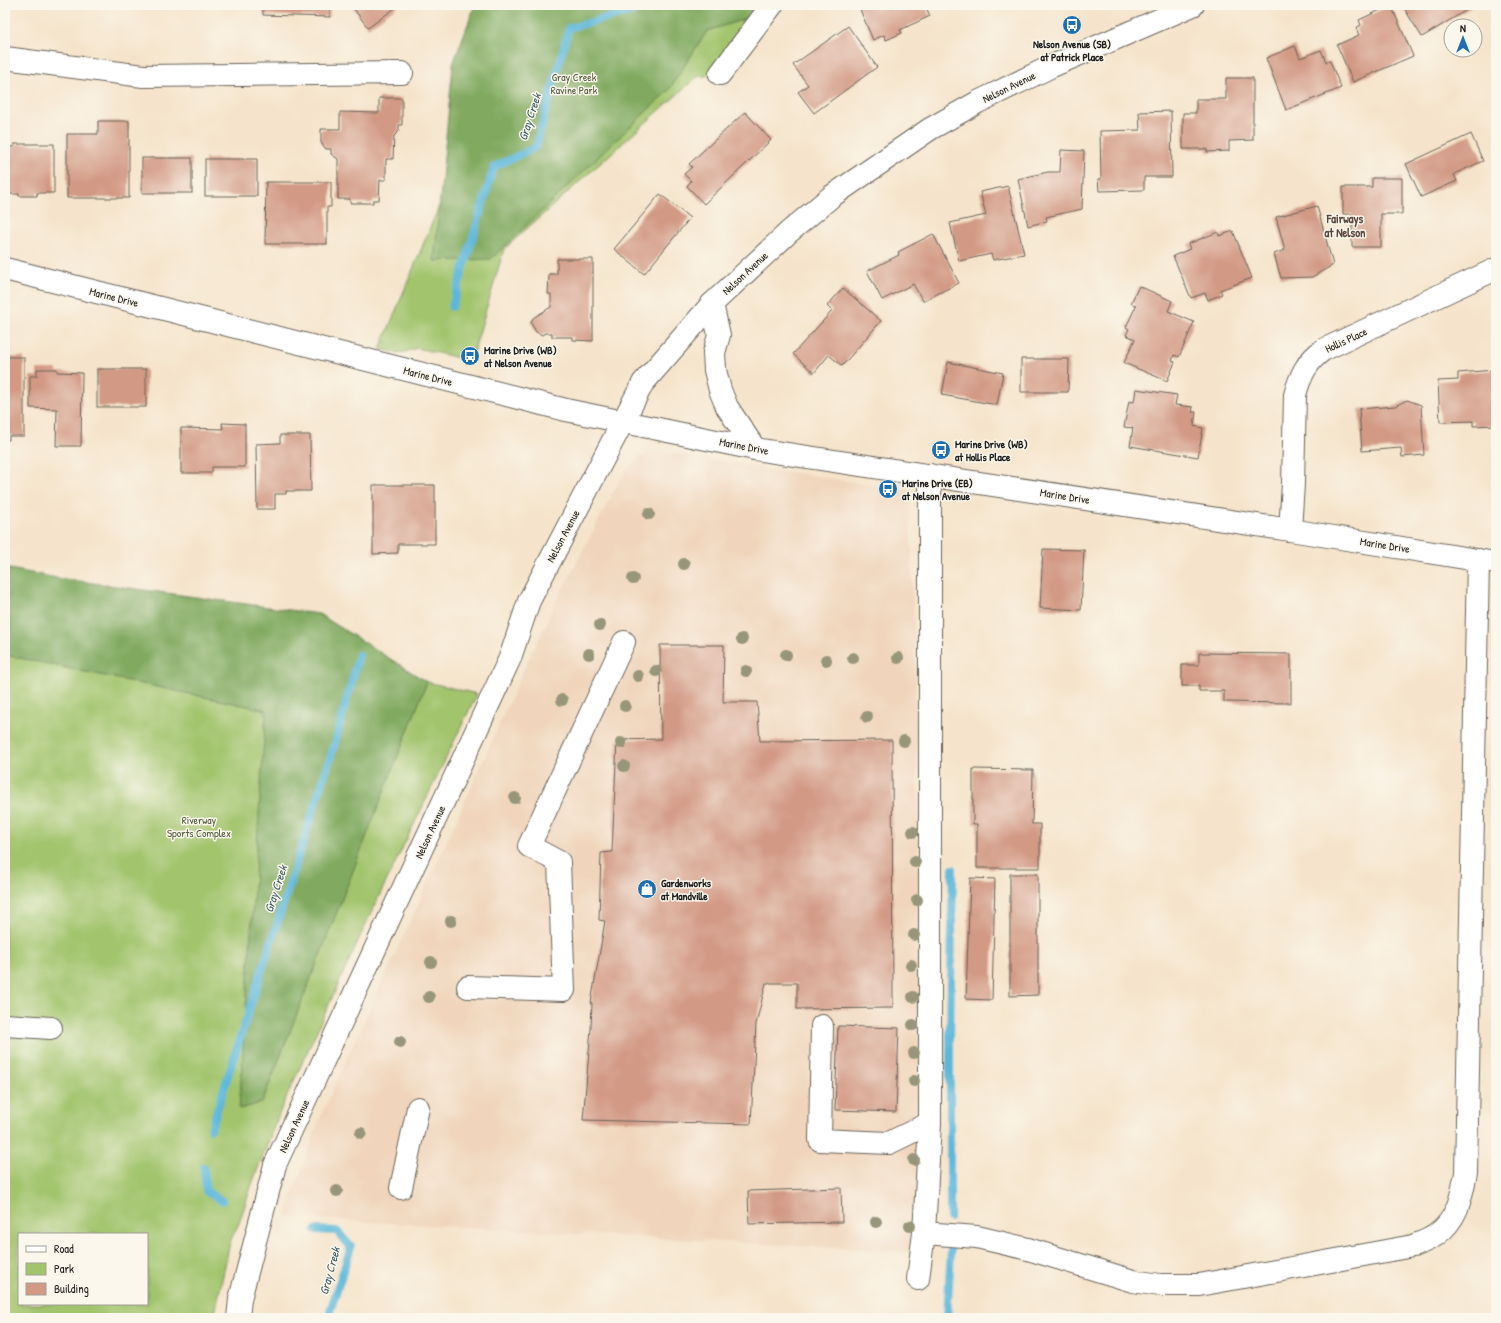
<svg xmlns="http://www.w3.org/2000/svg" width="1501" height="1323" font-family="'Patrick Hand',sans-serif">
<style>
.built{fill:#f0d5bc}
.green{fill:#a2c46d;stroke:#5f7044;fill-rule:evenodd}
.forest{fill:#81aa60;stroke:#4e633e}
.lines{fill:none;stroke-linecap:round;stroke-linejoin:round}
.stream{stroke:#5cb7da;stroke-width:8}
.building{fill:#d29984}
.minor-casing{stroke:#686259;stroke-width:24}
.minor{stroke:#fff;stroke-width:22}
.tree{fill:#98967a}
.labels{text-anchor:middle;stroke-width:3;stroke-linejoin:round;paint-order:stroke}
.poi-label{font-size:11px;font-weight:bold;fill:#1c1c1c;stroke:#fbf7ec;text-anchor:start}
.park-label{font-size:11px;fill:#4b5738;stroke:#fbf7ec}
.street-label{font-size:11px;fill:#1c1c1c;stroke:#fbf7ec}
.water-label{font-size:12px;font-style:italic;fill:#365a68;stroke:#fbf7ec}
.neighbourhood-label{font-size:12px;font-weight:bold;fill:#5c4840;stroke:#fbf7ec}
</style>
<rect width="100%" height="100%" fill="#fbf7ec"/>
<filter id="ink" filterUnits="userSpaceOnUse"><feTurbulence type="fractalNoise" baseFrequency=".025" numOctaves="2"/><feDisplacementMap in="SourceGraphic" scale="8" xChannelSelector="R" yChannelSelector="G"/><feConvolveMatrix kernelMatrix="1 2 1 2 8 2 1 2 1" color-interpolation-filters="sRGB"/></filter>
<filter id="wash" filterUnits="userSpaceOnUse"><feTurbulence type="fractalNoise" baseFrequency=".012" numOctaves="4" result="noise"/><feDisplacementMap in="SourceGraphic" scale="16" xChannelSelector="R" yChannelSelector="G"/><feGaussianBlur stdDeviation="0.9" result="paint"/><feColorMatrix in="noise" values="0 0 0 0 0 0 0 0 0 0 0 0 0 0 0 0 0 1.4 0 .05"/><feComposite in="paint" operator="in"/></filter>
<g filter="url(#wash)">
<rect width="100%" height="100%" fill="#f5e4cb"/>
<polygon class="built" points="653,452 672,453 909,491 915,655 927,1253 285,1217 321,1115 443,850 523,671 559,596 614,491 627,468 640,457"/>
<g class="green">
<polygon points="522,5 772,5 720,74 697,77 504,249 471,361 417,348 405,352 397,353 380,349"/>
<path d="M5 581 477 694 370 915 281 1109 253 1181 239 1223 230 1242 214 1318H5ZM19 1234H147V1304H19Z"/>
</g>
<g class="forest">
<polygon points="475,5 757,5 748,18 707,31 669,90 491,259 434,261 453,64"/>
<polygon points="5,568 57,578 319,614 427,682 262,1103 239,1109 266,710 5,655"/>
</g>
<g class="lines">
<g class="stream">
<polyline points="452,307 494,167 536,147 569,28 633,11 638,5"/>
<polyline points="211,1129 335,743 359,655"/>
<polyline points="204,1167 206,1191 222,1201"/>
<polyline points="950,1218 950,1037 953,869"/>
<polyline points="316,1230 337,1231 351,1247 330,1311 330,1318"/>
<polyline points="947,1318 951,1250"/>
</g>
</g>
<g id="blocks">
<g class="building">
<polygon points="263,5 330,5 330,17 263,15"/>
<polygon points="351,5 399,5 368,28"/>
<polygon points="858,5 925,5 930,16 900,30 902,33 886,40 884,35 873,40"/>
<polygon points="1391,5 1413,56 1353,82 1337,45 1359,35 1356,28 1361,25 1359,20"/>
<polygon points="1402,5 1475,5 1422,37"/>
<polygon points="848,26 877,67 814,113 798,92 808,85 793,65"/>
<polygon points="1295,46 1300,58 1321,50 1326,62 1330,61 1341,88 1286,110 1266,58"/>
<polygon points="1226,78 1253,78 1253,140 1229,141 1229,151 1207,152 1207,149 1183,149 1183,113 1196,113 1196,99 1226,99"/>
<polygon points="379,98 402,98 402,125 399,125 399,131 394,136 393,159 386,159 386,180 380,180 379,200 373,200 373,203 350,203 350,199 338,199 338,159 331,154 331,149 326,149 321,143 321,129 340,129 340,112 379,113"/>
<polygon points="1171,111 1172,177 1144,177 1144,190 1099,191 1098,179 1101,179 1100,131 1140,130 1139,112"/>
<polygon points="745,112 771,140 704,204 687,186 691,181 684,174 692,167 689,164"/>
<polygon points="98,121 129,121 129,198 67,198 67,134 98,134"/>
<polygon points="1471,134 1483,161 1454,174 1457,181 1421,197 1406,164"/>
<polygon points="14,144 54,144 54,193 37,193 37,196 19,196 19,194 5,194 5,147 14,147"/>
<polygon points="1061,150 1084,151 1082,209 1046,217 1047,221 1028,226 1018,179 1048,172 1060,172"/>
<rect x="142" y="158" width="50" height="35"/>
<rect x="205" y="159" width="52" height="37"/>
<polygon points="1372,178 1402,178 1402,214 1381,214 1381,247 1352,247 1352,214 1343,214 1343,187 1372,187"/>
<polygon points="266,182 331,182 331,207 327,207 327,244 265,244"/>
<polygon points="1008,186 1024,254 993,260 991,254 959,261 950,223 986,215 980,192"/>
<polygon points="660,194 690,218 644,274 614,249"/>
<polygon points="1317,206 1333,265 1312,277 1281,278 1274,254 1285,250 1276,217"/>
<polygon points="1233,231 1252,278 1220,290 1222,294 1208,300 1205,293 1191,298 1173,256 1190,249 1188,244 1218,232 1219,236"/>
<polygon points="933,234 959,283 923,301 913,284 882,300 867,271 899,255 898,252"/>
<polygon points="557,259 593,259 593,341 573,340 573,337 552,337 552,333 545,333 542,335 536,332 531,323 533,318 551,307 551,294 548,294 549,274 557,274"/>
<polygon points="1139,286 1172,301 1168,311 1194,322 1179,357 1174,355 1172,361 1175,362 1167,381 1124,363 1135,339 1126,335 1129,329 1126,327 1136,306 1131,303"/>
<polygon points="843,288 881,321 842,366 829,355 814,373 793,354 832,311 827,306"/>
<polygon points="5,357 24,357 24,436 9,436 9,440 5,440"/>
<polygon points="1021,359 1069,359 1068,392 1021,392"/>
<polygon points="948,362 1003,373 997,405 942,395"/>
<polygon points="37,369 57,369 57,372 82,373 81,446 56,446 57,409 30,408 30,376 37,376"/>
<rect x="97" y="369" width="49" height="38"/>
<polygon points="1494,370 1496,425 1473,426 1473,421 1440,422 1438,381 1458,380 1458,373"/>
<polygon points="1136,389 1177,395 1175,405 1193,407 1192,412 1196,412 1194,426 1203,428 1198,457 1130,446 1133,428 1124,427 1129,401 1134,402"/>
<polygon points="1407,400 1421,405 1424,455 1402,457 1401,448 1362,451 1359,409 1395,406"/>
<polygon points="222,423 245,424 245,467 212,467 212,473 181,473 181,428 223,429"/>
<polygon points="280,435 310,435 311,491 286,491 286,494 275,494 275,509 257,509 256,444 280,443"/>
<polygon points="373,485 435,485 435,544 398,544 398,553 373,554"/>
<polygon points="1043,549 1084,550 1081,610 1040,608"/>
<polygon points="660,645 724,645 723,702 757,702 760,741 892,740 893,1008 797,1009 797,983 766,983 756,1024 751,1124 583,1120 591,1029 592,1003 591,1003 605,921 599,920 601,853 612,852 617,740 661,739"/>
<polygon points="1199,653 1291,654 1291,703 1224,702 1224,691 1199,691 1199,686 1182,686 1182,665 1199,665"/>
<polygon points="973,769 1033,770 1032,824 1040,824 1040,868 977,868 977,824 973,824"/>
<polygon points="1010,874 1038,874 1038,995 1010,996"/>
<polygon points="970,878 995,879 992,1000 966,999"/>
<polygon points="838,1026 899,1028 896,1112 835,1110"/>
<polygon points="841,1188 842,1222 749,1224 748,1191"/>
</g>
</g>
</g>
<g filter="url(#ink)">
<use href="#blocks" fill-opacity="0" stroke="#686259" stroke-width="1"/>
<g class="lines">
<g class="minor-casing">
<g id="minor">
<polyline points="5,58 143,76 402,73"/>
<polyline points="720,74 772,5"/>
<polyline points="5,269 566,410 755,449 1290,530 1496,563"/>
<polyline points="712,304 719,335 714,353 715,370 720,390 727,407 755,449"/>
<path d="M1290 530 1293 484 1295 395C1300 376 1307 361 1323 350L1496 269"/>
<polyline points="468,987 564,990 559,862 529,846 624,642"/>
<polyline points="5,1025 51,1028"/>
<polyline points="822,1026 820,1140 889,1143 930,1123 930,475"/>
<polyline points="401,1188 418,1108"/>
<path d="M924 1233 977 1237 1028 1249 1133 1281 1160 1285H1199L1413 1246C1420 1243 1429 1240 1436 1235 1458 1219 1461 1198 1466 1173L1478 560"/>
<polyline points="918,1279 924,1233 930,1123"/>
<polyline points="238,1318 240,1299 275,1165 510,658 529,601 643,383 712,304 789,232 832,196 930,129 978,102 1050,67 1193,5"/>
</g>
</g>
<use href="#minor" class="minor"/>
</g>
<g class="tree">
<circle cx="649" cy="514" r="6"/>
<circle cx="684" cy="564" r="6"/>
<circle cx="633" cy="579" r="6"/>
<circle cx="600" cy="625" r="6"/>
<circle cx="742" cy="639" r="6"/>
<circle cx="589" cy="654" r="6"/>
<circle cx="786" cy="655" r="6"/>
<circle cx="853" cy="658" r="6"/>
<circle cx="898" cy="658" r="6"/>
<circle cx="826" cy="660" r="6"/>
<circle cx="656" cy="671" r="6"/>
<circle cx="746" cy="671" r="6"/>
<circle cx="638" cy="676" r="6"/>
<circle cx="562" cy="700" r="6"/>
<circle cx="625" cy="706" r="6"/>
<circle cx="867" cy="717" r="6"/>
<circle cx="904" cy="741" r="6"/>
<circle cx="621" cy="743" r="6"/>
<circle cx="624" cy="766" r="6"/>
<circle cx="515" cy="798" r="6"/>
<circle cx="913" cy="832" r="6"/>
<circle cx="915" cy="862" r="6"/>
<circle cx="917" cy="900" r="6"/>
<circle cx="451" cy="921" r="6"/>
<circle cx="914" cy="935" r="6"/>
<circle cx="431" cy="962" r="6"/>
<circle cx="911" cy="965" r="6"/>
<circle cx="429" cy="997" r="6"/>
<circle cx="913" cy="997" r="6"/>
<circle cx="913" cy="1025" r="6"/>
<circle cx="400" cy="1042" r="6"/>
<circle cx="914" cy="1053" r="6"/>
<circle cx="914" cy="1081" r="6"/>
<circle cx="361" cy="1133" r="6"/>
<circle cx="914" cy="1160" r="6"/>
<circle cx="337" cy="1191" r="6"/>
<circle cx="876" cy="1222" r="6"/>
<circle cx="910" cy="1226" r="6"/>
</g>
</g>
<defs>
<g id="bus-disc" transform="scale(1)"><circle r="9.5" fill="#1f6fb2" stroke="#fbf7ec"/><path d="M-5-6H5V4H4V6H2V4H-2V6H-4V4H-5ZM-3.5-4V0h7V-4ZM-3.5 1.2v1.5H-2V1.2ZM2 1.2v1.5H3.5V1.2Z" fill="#fff"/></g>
<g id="shop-disc" transform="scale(1)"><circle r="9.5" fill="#1f6fb2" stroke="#fbf7ec"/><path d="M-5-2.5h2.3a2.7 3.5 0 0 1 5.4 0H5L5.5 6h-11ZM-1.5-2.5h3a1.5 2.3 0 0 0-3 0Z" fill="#fff"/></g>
</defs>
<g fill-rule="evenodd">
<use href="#bus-disc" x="1072" y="25"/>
<use href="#bus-disc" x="470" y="356"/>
<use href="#bus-disc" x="941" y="450"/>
<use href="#bus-disc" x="888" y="489"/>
<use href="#shop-disc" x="647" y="889"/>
</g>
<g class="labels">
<g class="poi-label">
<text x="1072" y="48" text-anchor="middle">Nelson Avenue (SB)<tspan x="1072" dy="13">at Patrick Place</tspan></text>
<text x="484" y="354">Marine Drive (WB)<tspan x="484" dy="13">at Nelson Avenue</tspan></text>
<text x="955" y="448">Marine Drive (WB)<tspan x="955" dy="13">at Hollis Place</tspan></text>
<text x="902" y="487">Marine Drive (EB)<tspan x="902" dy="13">at Nelson Avenue</tspan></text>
<text x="661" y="887">Gardenworks<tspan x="661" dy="13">at Mandville</tspan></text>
</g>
<g class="park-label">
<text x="574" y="81">Gray Creek<tspan x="574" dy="13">Ravine Park</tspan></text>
<text x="199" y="824">Riverway<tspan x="199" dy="13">Sports Complex</tspan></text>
</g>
<g class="street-label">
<text transform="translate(1009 87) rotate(-26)" y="4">Nelson Avenue</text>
<text transform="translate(745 273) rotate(-43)" y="4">Nelson Avenue</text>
<text transform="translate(114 297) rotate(14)" y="4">Marine Drive</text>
<text transform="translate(1346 340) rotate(-25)" y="4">Hollis Place</text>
<text transform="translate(428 376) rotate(14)" y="4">Marine Drive</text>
<text transform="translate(744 446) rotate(11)" y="4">Marine Drive</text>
<text transform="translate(1065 496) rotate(9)" y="4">Marine Drive</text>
<text transform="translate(563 536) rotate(-62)" y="4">Nelson Avenue</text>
<text transform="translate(1385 545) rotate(9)" y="4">Marine Drive</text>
<text transform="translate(430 832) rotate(-65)" y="4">Nelson Avenue</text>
<text transform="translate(294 1126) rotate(-65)" y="4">Nelson Avenue</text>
</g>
<g class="water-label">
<text transform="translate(530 117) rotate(-72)" y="4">Gray Creek</text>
<text transform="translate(276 889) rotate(-72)" y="4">Gray Creek</text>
<text transform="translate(330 1271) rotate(-75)" y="4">Gray Creek</text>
</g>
<g class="neighbourhood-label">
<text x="1345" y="223">Fairways<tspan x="1345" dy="14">at Nelson</tspan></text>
</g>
</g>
<rect width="1501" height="1323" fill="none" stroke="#fbf7ec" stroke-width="20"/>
<rect x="18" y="1233" width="130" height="72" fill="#fbf7ec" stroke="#a29f99"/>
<rect x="26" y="1246" width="20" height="6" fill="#ffffff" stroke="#a29f99"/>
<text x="54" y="1253" font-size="12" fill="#1c1c1c">Road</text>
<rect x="26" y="1263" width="20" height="12" fill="#a2c46d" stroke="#a29f99"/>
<text x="54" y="1273" font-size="12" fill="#1c1c1c">Park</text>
<rect x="26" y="1283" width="20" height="12" fill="#d29984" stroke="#a29f99"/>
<text x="54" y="1293" font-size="12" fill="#1c1c1c">Building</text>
<g transform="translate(1463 38)"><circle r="19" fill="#fbf7ec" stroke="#a29f99"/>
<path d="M0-3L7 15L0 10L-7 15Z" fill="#1f6fb2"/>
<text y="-6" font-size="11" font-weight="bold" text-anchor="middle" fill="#1c1c1c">N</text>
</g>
</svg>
